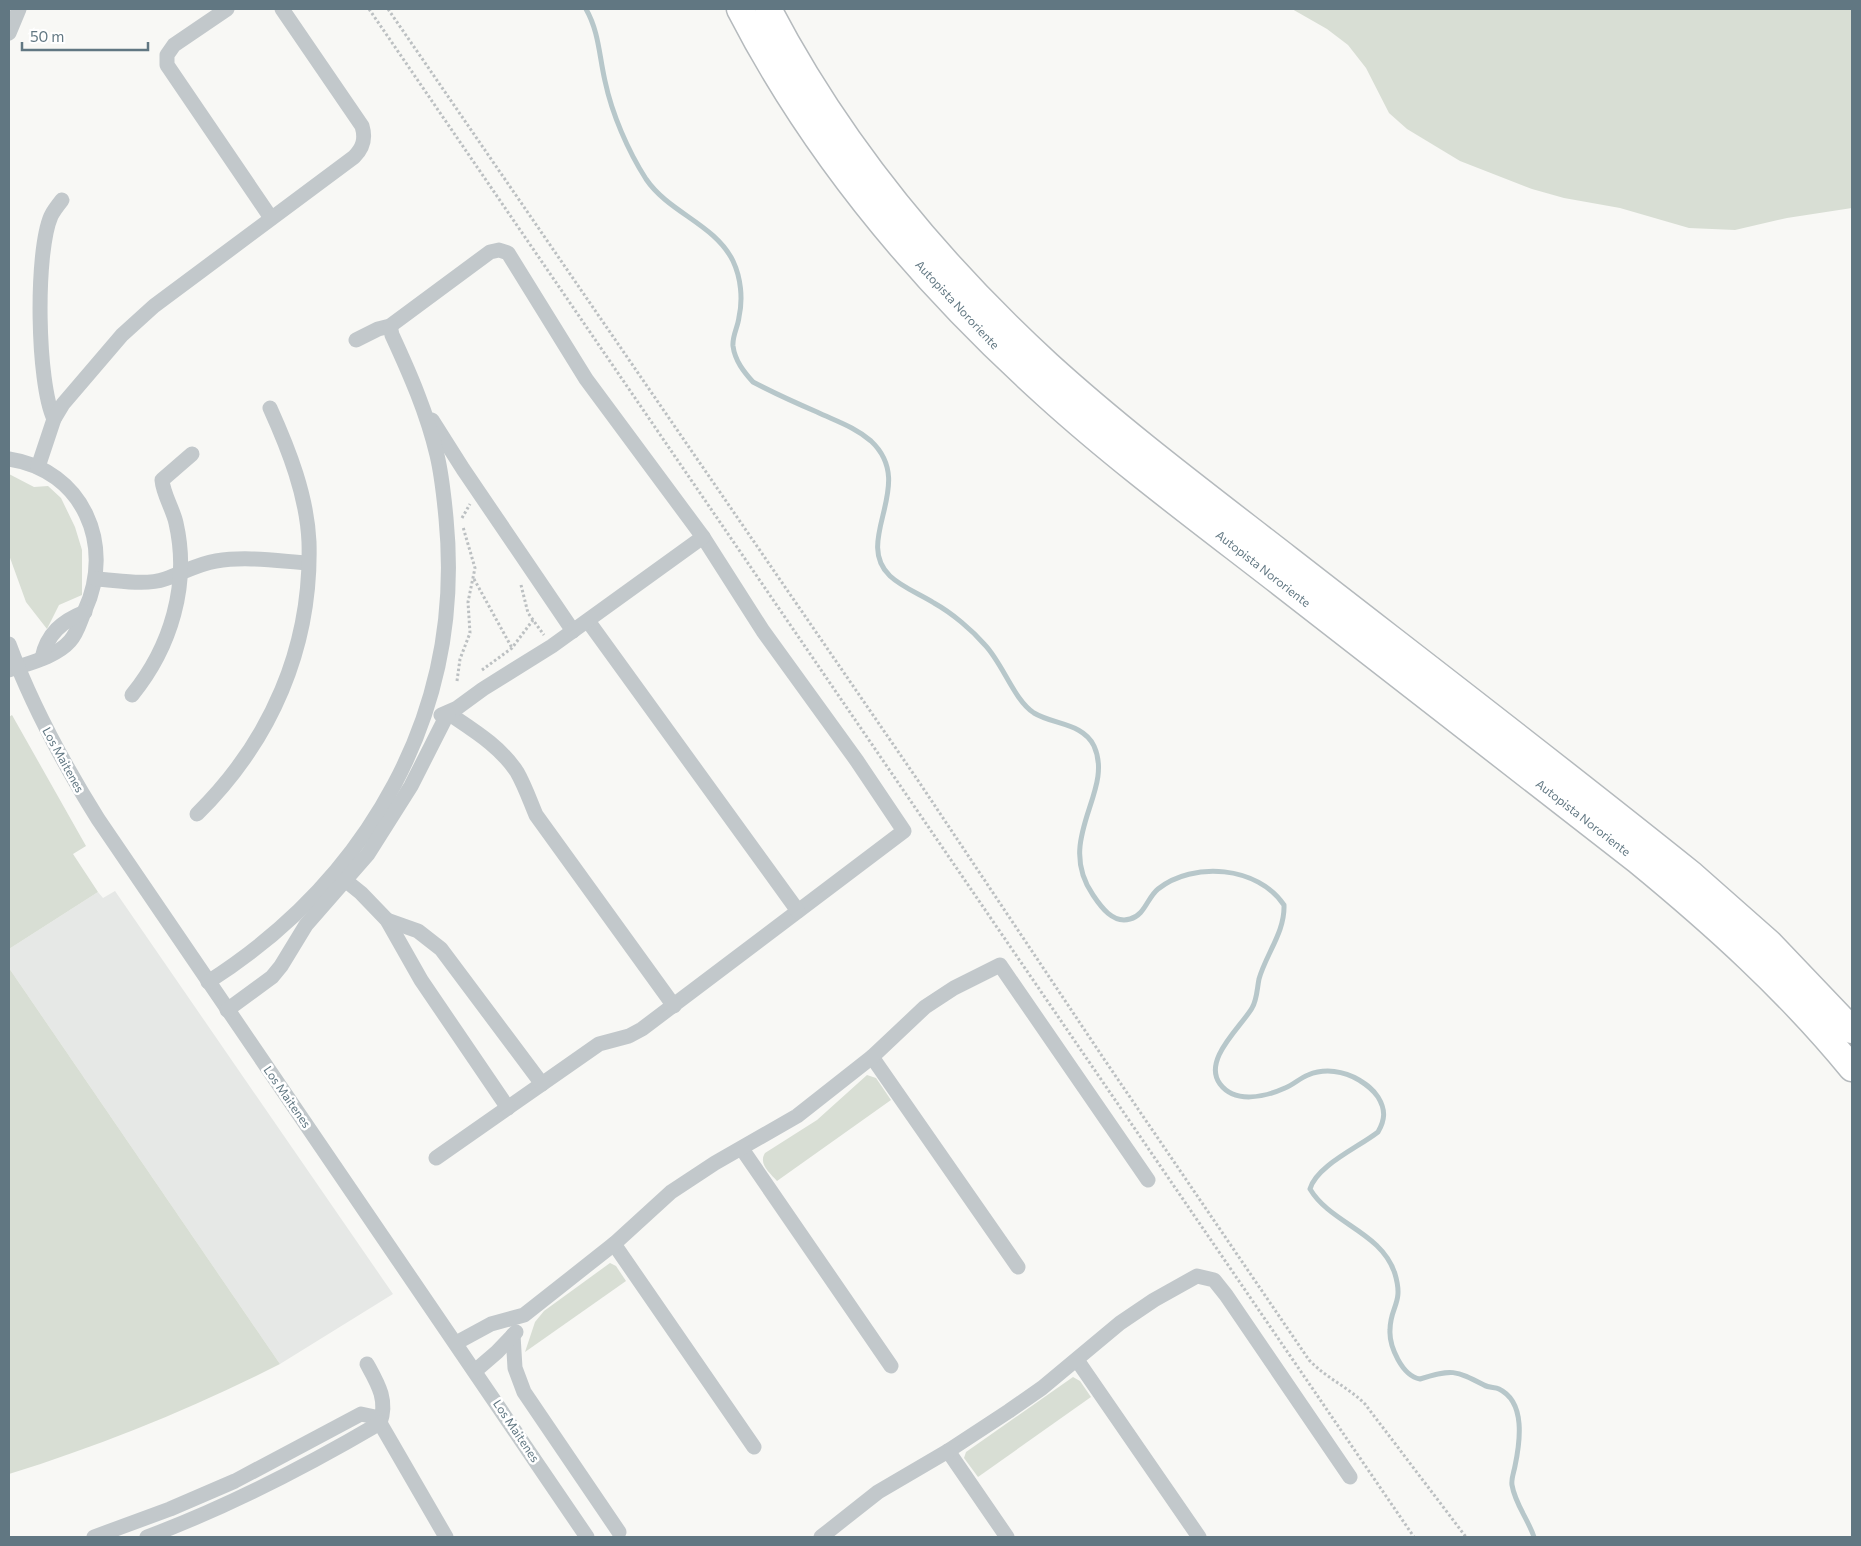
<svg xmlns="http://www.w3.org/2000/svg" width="1861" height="1546" font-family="Commissioner,sans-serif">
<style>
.built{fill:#e6e8e6}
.green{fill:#d8ded4}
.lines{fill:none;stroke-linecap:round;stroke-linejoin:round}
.stream{stroke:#b7c7ca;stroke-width:5}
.highway-casing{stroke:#b5babd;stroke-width:29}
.path{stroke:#bcc0c2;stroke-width:3;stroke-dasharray:2.5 2.5;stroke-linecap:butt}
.street{stroke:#c2c8cb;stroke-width:15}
.highway{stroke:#fff;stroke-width:26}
.labels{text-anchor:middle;stroke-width:5;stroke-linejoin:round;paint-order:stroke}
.street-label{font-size:12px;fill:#617782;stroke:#fff}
</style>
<rect width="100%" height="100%" fill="#f8f8f5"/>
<polygon class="built" points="115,891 393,1294 280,1364 9,968 9,949 98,892 103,898"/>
<g class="green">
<polygon points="1292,9 1852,9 1852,208 1787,218 1735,230 1689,228 1620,208 1564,198 1532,189 1460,161 1407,129 1389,113 1366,68 1348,45 1327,29"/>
<polygon points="9,474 34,487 48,486 61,498 75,527 82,550 82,595 59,605 47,629 26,602 9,555"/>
<polygon points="12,715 86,846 73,854 98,892 9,949 9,717"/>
<path d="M9 968 280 1364C193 1408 102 1445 9 1474Z"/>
<path d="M867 1075 876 1078 891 1100 777 1181C770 1173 758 1164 765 1153L817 1120Z"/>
<polygon points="610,1263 616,1266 626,1281 525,1352 535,1322 544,1311"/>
<polygon points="1073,1377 1080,1381 1091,1397 978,1477 964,1458 966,1452"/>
</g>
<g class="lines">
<path class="stream" d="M586 9C599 32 599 55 605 81 612 114 628 151 646 179 669 213 715 224 733 261 741 278 743 299 739 317 738 327 732 336 733 346 735 361 744 372 753 382 774 393 796 403 817 412 836 421 855 427 871 441 918 485 852 540 890 576 903 588 920 594 934 603 952 613 972 630 985 645 1003 664 1014 700 1034 713 1054 725 1083 723 1094 746 1115 792 1054 838 1093 895 1101 907 1113 924 1130 919 1145 915 1147 898 1158 889 1193 861 1258 866 1284 905 1285 932 1266 954 1259 979 1257 989 1257 1000 1252 1008 1241 1027 1202 1060 1220 1084 1235 1104 1265 1097 1285 1088 1293 1085 1300 1078 1308 1075 1325 1068 1344 1071 1359 1080 1367 1085 1373 1089 1378 1097 1386 1110 1385 1120 1378 1132 1359 1147 1316 1166 1310 1189 1331 1224 1382 1232 1395 1274 1404 1304 1390 1306 1390 1330 1389 1346 1402 1376 1420 1379 1452 1369 1455 1370 1484 1385 1489 1388 1495 1387 1499 1389 1526 1402 1520 1442 1515 1466 1514 1472 1511 1479 1512 1485 1515 1504 1528 1519 1534 1537"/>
<g class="highway-casing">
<g id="highway">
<path d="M740 9C815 155 925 285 1047 395 1122 463 1205 524 1286 587 1403 678 1520 769 1637 860 1715 924 1788 990 1852 1068"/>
<path d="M768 9C838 143 937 263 1048 365 1124 434 1207 496 1288 559 1423 664 1559 768 1692 875L1769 943 1852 1030"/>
</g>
</g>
<g class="path">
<polyline points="369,9 1414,1537"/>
<path d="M388 9 919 782 1104 1059 1309 1360C1326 1378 1348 1387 1365 1404L1466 1537"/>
<polyline points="462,518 470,504"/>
<polyline points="474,579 512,648"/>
<polyline points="521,585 528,613 544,635"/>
<polyline points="482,670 512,648 533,620"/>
<polyline points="457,681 460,659 470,633 468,602 475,568 463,527"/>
</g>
<g class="street">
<polyline points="227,9 174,45 167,55 167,65 271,218"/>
<polyline points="9,33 19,9"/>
<polyline points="356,340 378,329 390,326 490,252 499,250 508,253 586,379 703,537 763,631 857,761 904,831 642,1029 629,1036 599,1044 436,1158"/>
<path d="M54 419C37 383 35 253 51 216 54 210 58 205 62 200"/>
<polyline points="432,420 463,469 573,631"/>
<path d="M9 459C83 470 115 545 85 610 80 621 78 632 70 641 56 657 29 663 9 670"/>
<path d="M38 467 54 419 63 404 122 335 154 306 354 157C363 148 366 139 362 126L282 9"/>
<path d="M96 579C117 580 145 586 165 579 183 573 197 564 216 561 246 556 278 561 308 563"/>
<polyline points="588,621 798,911"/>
<path d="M9 644C32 706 63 763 98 819L587 1537"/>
<path d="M42 658C47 634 62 621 85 612"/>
<path d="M132 695C171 647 190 584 176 523 173 509 163 494 162 480L192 454"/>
<path d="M448 713C473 730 500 746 517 772 525 786 530 801 536 815L674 1006"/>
<polyline points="441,715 457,708 483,689 552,646 703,537"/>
<path d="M197 814C271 741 312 647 309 542 307 496 289 450 270 408"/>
<polyline points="340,876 361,893 387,920 421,980 508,1108"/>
<polyline points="387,920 418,931 441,949 542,1084"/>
<path d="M208 982C369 879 465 712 446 518 444 497 442 476 437 455 427 413 410 374 392 335L390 326"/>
<polyline points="227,1010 272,977 281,966 306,925 368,854 411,786 448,713"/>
<polyline points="872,1057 1018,1267"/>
<polyline points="742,1149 891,1366"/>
<polyline points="614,1244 754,1447"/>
<polyline points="513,1335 515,1368 524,1392 619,1532"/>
<polyline points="456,1343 491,1324 524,1315 614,1244 671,1192 715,1163 797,1116 872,1057 925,1007 954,988 1000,965 1148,1180"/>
<polyline points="1077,1360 1199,1537"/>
<path d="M367 1364C378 1384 388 1400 380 1423"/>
<polyline points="475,1371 497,1352 516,1332"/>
<polyline points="948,1451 1007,1537"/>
<polyline points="94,1537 170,1509 235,1481 361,1414 375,1417 380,1423 446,1537"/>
<path d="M147 1537C228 1507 305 1467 380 1423"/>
<polyline points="821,1537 878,1492 948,1451 1009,1411 1042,1388 1120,1323 1154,1300 1197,1276 1214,1280 1226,1295 1350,1477"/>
</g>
<use href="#highway" class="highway"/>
</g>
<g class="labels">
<g class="street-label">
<text transform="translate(957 305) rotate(47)" y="4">Autopista Nororiente</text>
<text transform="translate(1263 569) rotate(38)" y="4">Autopista Nororiente</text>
<text transform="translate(63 760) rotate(61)" y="4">Los Maitenes</text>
<text transform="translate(1583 818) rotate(38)" y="4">Autopista Nororiente</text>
<text transform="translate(287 1097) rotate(55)" y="4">Los Maitenes</text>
<text transform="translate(516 1431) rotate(56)" y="4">Los Maitenes</text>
</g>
</g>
<rect width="1861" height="1546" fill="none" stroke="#617782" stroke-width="20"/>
<path d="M22 42v8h126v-8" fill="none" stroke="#617782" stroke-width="2.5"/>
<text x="30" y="42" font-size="15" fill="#617782" stroke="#ffffff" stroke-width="4" paint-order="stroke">50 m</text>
</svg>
